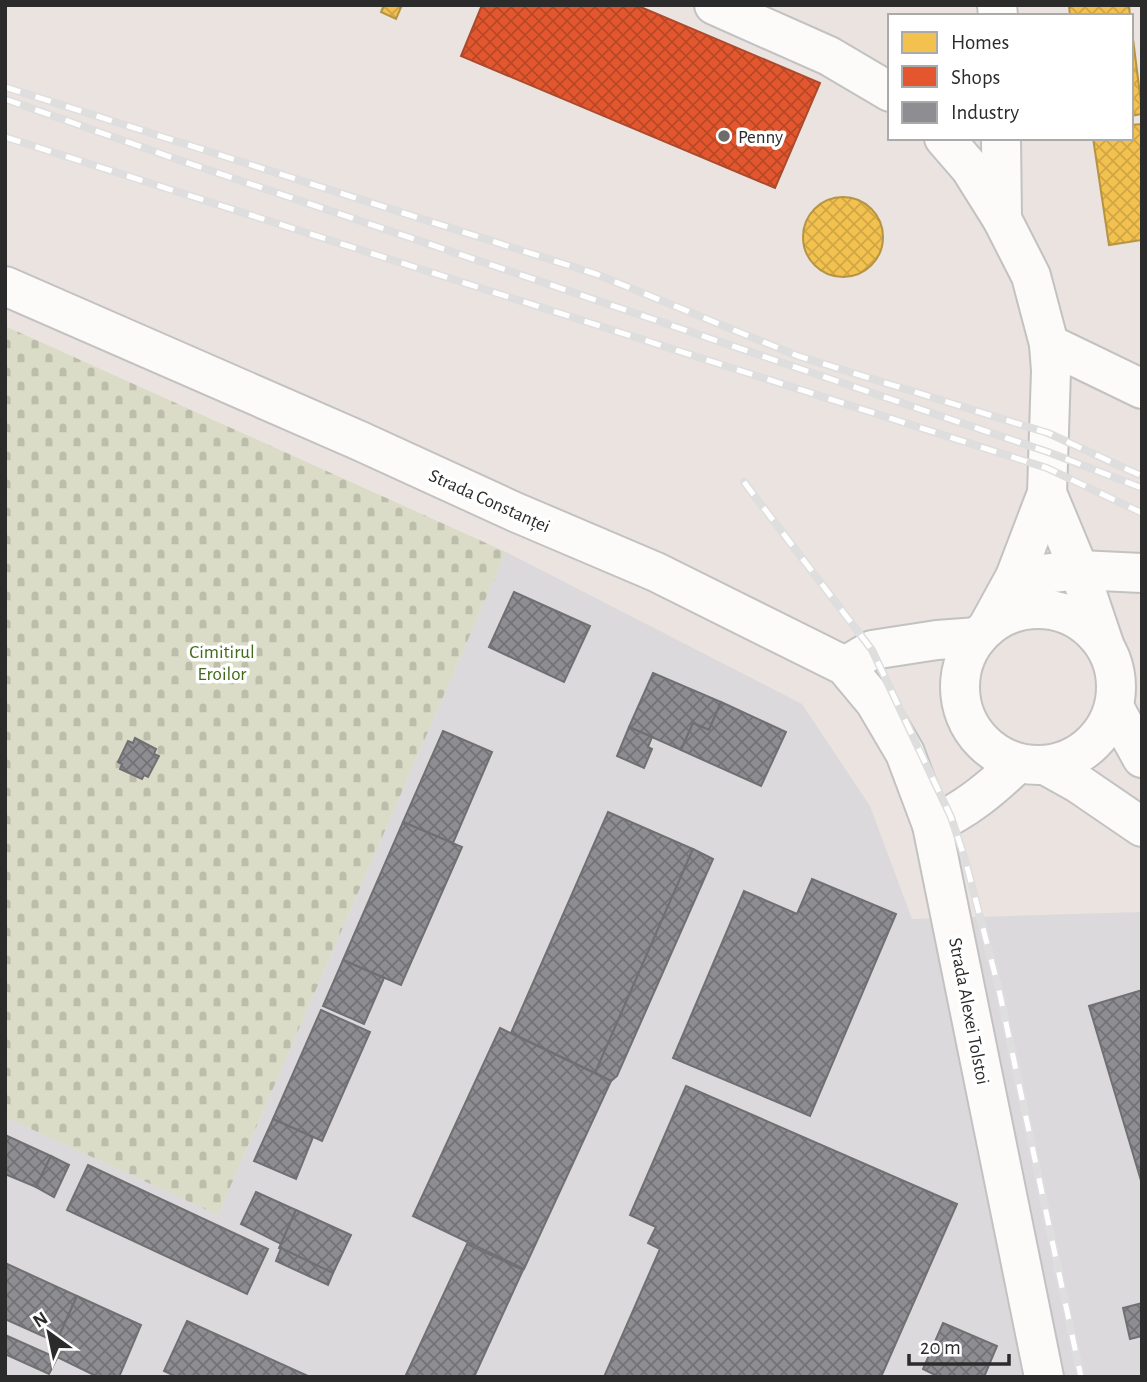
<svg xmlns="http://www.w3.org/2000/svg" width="1147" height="1382" font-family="'Alegreya Sans',sans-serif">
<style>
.industrial{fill:#dcd9dc}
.cemetery{fill:url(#cemetery-stones)}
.homes{fill:url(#homes-cross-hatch);stroke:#b69444;stroke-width:2}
.shops{fill:url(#shops-cross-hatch);stroke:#ac4a2d;stroke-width:2}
.industry{fill:url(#industry-cross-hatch);stroke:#707073;stroke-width:2}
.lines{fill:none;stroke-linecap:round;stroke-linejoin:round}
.street-casing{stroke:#c3c2c2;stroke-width:42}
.secondary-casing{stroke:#c3c2c2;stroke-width:42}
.street{stroke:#fcfbfa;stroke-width:38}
.secondary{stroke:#fcfbfa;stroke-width:38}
.rail-casing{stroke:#dededf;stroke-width:8}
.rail{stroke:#fff;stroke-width:5;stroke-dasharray:16;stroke-linecap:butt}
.poi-dot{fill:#6e6b6a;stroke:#fff;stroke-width:2.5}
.labels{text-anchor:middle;stroke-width:7;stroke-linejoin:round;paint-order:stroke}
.poi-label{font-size:19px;fill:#2b2b2b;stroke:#fff;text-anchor:start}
.street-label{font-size:19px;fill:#2b2b2b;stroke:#fff}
.park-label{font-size:19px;fill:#3f6a18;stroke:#fff}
</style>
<defs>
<pattern id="cemetery-stones" width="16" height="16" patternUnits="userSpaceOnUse" patternTransform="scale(1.75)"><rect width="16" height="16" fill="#dbdcc7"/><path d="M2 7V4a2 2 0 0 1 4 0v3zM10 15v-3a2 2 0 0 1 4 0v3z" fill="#bcbdab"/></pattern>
<pattern id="homes-cross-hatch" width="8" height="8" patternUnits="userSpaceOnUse" patternTransform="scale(1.75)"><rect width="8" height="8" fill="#f2c14e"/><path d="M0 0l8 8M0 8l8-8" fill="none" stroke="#d0a644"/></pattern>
<pattern id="shops-cross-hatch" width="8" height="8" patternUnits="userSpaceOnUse" patternTransform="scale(1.75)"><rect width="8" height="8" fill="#e4572e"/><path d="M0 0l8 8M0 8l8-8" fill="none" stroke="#b94827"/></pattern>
<pattern id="industry-cross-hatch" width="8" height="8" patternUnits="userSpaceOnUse" patternTransform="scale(1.75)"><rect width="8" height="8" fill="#8d8d92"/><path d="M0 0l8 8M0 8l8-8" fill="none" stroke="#737377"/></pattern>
</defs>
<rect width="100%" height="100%" fill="#eae3e0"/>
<polygon class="industrial" points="506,552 802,704 870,806 912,919 1142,912 1142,1377 5,1377 5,1117 218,1215"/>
<polygon class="cemetery" points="5,326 506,552 218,1215 5,1117"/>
<g class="homes">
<polygon points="384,5 402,5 396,19 381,12"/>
<polygon points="1069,5 1129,5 1130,16 1070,16"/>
<polygon points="1131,23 1142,110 1142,114 1131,116"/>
<polygon points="1142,124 1142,240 1109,245 1093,138 1131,138 1131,125"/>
<circle cx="843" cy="237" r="40"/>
</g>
<polygon class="shops" points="482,5 636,5 820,83 775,188 461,56"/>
<g class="industry">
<polygon points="514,592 590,626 564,682 489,647"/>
<polygon points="653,673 721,702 709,730 693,723 681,750 629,727"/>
<polygon points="721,702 786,732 761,786 681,750 693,723 709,730"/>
<polygon points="629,727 652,737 648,747 652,749 644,768 617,756"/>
<polygon points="443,731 492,752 453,843 403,822"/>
<polygon points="135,738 156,749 154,754 159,756 148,777 144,775 142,779 120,769 122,764 118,762 128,741 133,743"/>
<polygon points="608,812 693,849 595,1073 511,1033"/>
<polygon points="403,822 462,847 401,985 343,960"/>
<polygon points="693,849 713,859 617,1076 611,1081 595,1073"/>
<polygon points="812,879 896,914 810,1116 673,1058 744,891 797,914"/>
<polygon points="343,960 384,978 364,1024 323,1006"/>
<polygon points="1142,990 1142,1184 1089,1006"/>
<polygon points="321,1010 370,1032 322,1141 273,1119"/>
<polygon points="500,1028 611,1081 524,1269 413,1216"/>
<polygon points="686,1086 957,1204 881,1377 604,1377 660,1249 648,1243 656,1227 630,1215"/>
<polygon points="273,1119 313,1137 296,1179 254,1161"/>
<polygon points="5,1135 51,1156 36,1187 5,1174"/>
<polygon points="51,1156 69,1165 54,1197 36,1187"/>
<polygon points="88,1165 268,1249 247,1294 67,1210"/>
<polygon points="256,1192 296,1210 281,1244 241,1224"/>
<polygon points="296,1210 351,1235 333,1273 279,1248"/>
<polygon points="467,1244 523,1270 474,1377 405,1377"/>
<polygon points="281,1248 333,1273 328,1285 276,1261"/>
<polygon points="5,1263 77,1296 56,1342 5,1319"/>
<polygon points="77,1296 141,1325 119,1377 98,1377 51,1354"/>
<polygon points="1142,1303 1142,1336 1130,1339 1123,1308"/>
<polygon points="187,1321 310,1377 177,1377 164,1371"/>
<polygon points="943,1323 997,1346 984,1377 939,1377 923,1369"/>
<polygon points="5,1335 57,1358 49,1374 5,1354"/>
</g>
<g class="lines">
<g class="street-casing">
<polyline id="street" points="932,825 1044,1377"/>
</g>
<g class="secondary-casing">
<g id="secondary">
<polyline points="714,5 829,56 890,92"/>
<polyline points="997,5 998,16"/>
<polyline points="944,138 970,168 1002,219 1031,276 1049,344 1051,371 1047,493 1015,577 987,628"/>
<polyline points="1001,138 1002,219"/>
<path d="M5 286 360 441 515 512 656 572 845 666 875 702 905 753 932 825C966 810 992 788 1018 763"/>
<polyline points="1049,344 1142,389"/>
<polyline points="1047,493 1079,570 1104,644"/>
<polyline points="1015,577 1079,570 1142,573"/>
<circle cx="1038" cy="687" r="78"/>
<polyline points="845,666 872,650 937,640 978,637"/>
<polyline points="1114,707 1142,758"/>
<polyline points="1045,765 1079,784 1142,827"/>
</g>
</g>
<use href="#street" class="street"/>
<use href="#secondary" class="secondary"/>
<g class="rail-casing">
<g id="rail">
<polyline points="5,87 596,274 798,356 1048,433 1142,476"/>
<polyline points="5,99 176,159 1048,452 1142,488"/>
<polyline points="5,137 1047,468 1142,513"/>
<polyline points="744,482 872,650 951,817 965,859 999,990 1081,1377"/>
</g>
</g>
<use href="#rail" class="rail"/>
</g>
<circle class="poi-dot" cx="724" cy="136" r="7"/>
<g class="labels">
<g class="poi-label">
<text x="738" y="143">Penny</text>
</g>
<g class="street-label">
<text transform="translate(490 500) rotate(24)" y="7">Strada Constanței</text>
<text transform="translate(970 1011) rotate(79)" y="7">Strada Alexei Tolstoi</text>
</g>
<g class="park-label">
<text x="222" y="658">Cimitirul<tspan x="222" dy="22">Eroilor</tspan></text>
</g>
</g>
<rect width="1147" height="1382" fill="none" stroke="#2b2b2b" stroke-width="14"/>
<rect x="888" y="14" width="245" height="126" fill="#ffffff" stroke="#aaaaaa" stroke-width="2"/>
<rect x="902" y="32" width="35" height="21" fill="#f2c14e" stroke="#aaaaaa" stroke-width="2"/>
<text x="951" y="49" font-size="21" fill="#2b2b2b">Homes</text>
<rect x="902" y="66" width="35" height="21" fill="#e4572e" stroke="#aaaaaa" stroke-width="2"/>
<text x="951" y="84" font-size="21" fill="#2b2b2b">Shops</text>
<rect x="902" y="102" width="35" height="21" fill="#8d8d92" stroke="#aaaaaa" stroke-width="2"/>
<text x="951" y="119" font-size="21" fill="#2b2b2b">Industry</text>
<g transform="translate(49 1333) rotate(327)" stroke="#ffffff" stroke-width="5" paint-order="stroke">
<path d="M0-5L12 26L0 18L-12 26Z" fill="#2b2b2b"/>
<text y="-10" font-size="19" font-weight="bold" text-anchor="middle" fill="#2b2b2b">N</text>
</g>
<path d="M909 1354v10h100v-10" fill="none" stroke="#2b2b2b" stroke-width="3.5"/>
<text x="920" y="1354" font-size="21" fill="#2b2b2b" stroke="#ffffff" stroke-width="5" paint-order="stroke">20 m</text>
</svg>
